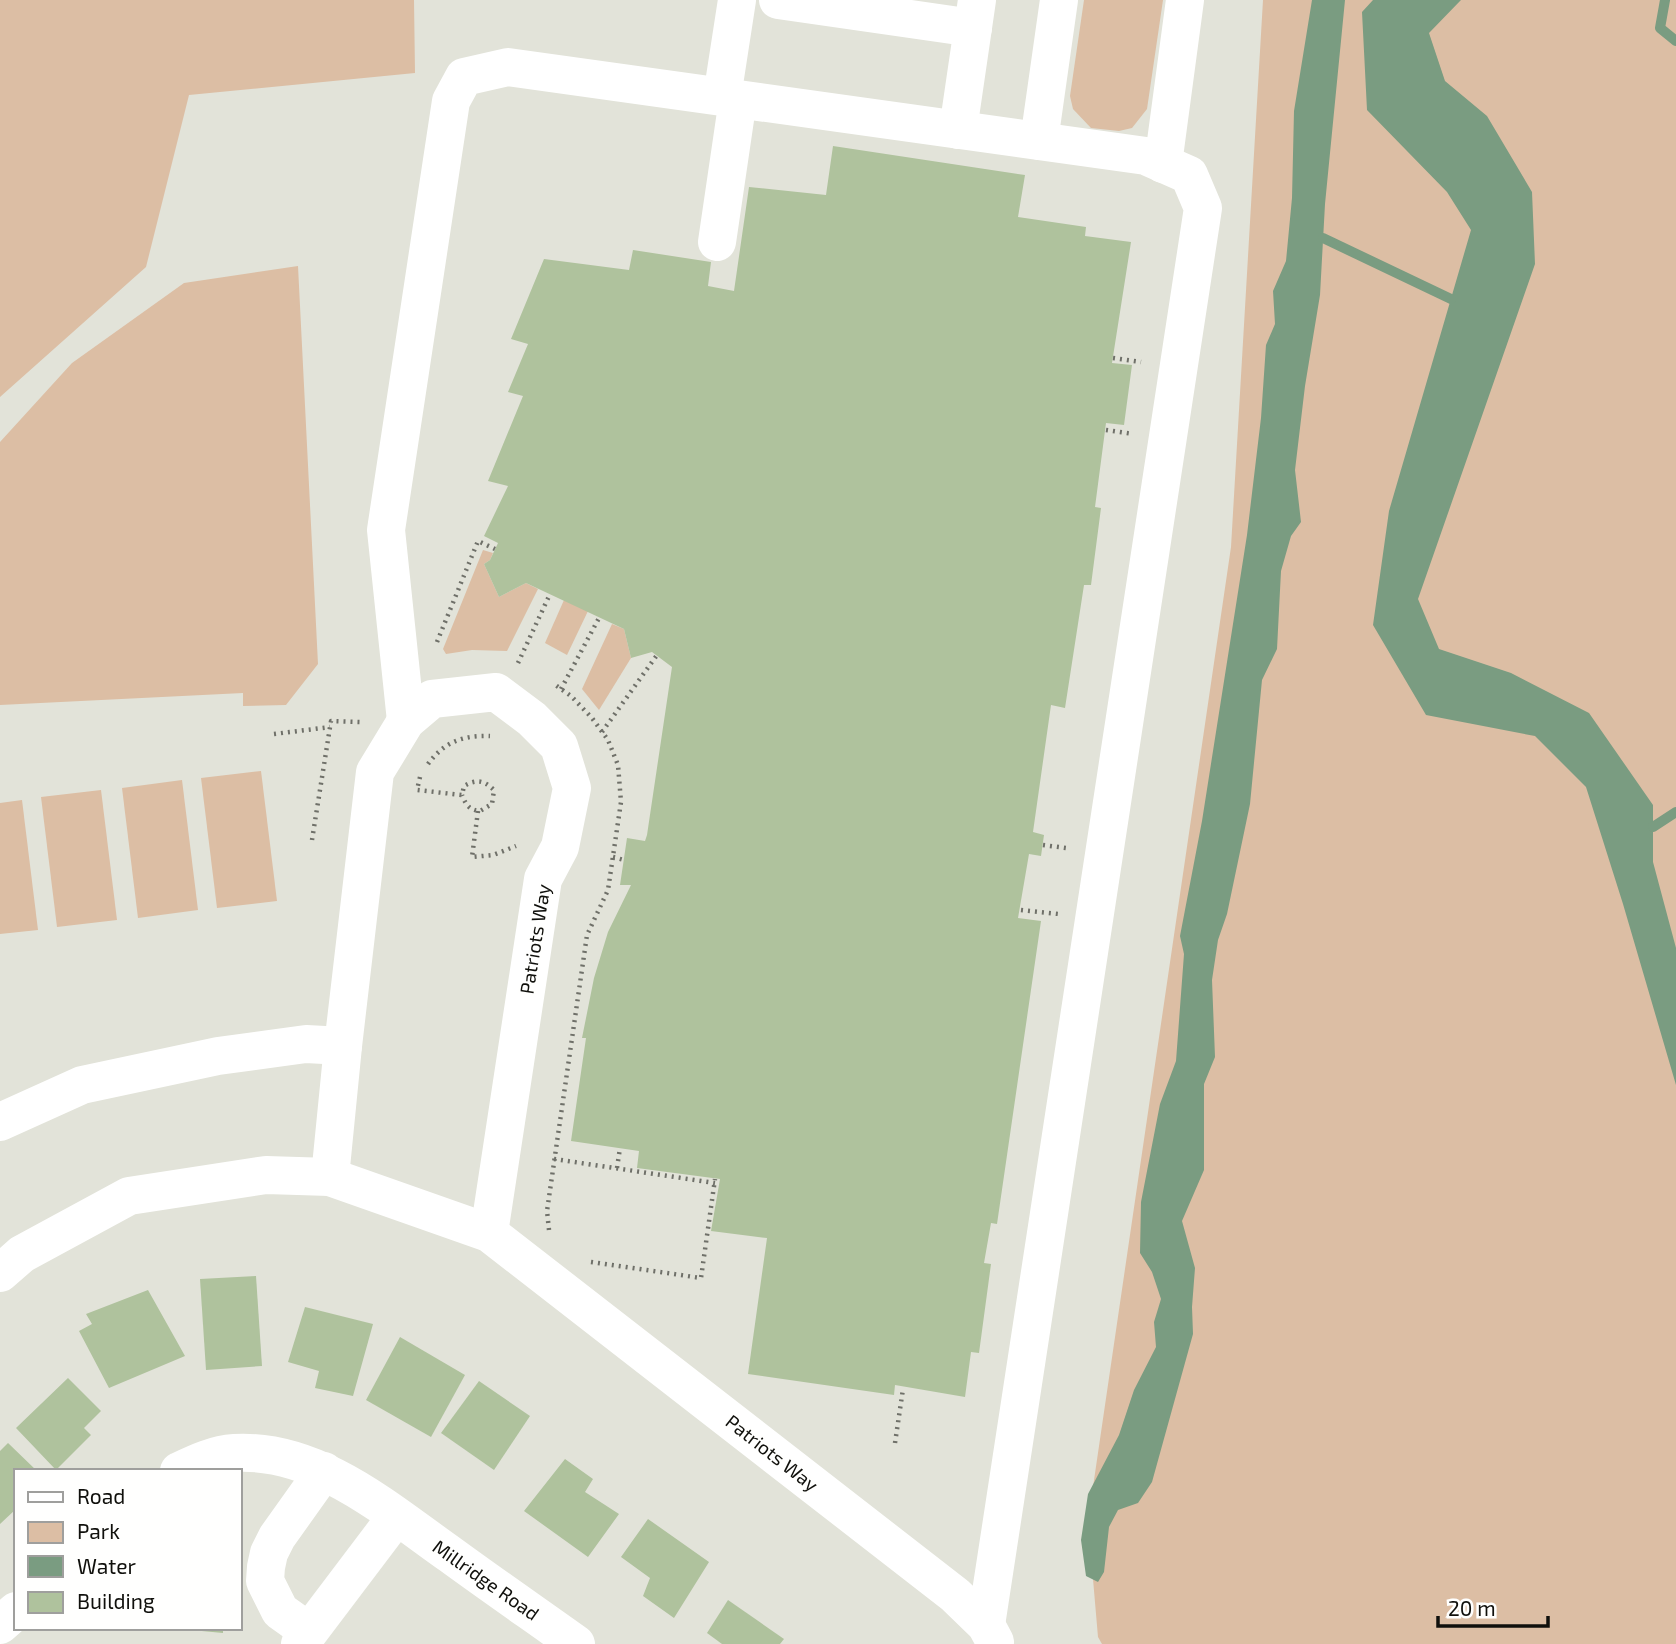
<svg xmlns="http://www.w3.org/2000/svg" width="1676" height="1644" font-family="'Exo 2',sans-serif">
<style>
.green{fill:#dcbea4}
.water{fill:#7a9c81}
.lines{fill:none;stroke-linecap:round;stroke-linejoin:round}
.stream{stroke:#7a9c81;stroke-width:10}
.building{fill:#afc29d}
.path{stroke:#6f7069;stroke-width:4.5;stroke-dasharray:2 5;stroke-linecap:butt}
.minor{stroke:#fff;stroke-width:38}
.labels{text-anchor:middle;stroke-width:5;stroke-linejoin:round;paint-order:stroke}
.street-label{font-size:19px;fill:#10100c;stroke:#fffffe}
</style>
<rect width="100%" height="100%" fill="#e2e3d9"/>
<g class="green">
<polygon points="0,0 414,0 415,73 189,95 146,267 0,397"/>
<polygon points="1084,0 1163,0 1147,109 1132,128 1119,131 1091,128 1073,109 1070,96"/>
<polygon points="1263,0 1676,0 1676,1644 1102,1644 1098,1637 1088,1521 1231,547"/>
<polygon points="298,266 318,664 286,705 243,706 243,693 0,705 0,442 72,363 184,283"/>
<polygon points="483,550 493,553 490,560 484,564 499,597 526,583 538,589 507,651 472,650 446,654 443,649"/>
<polygon points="564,600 588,611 567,655 545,643"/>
<polygon points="612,624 624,629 631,658 599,710 582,689"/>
<polygon points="261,771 277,901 217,908 201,778"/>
<polygon points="182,780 198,910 138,918 122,788"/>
<polygon points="101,790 117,920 57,927 41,797"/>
<polygon points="22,800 38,930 0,934 0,803"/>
</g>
<g class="water">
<polygon points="1312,0 1345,0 1325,204 1320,295 1305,386 1295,470 1301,522 1291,536 1281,571 1277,649 1262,680 1250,804 1227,914 1218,940 1212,980 1215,1057 1204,1084 1204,1170 1182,1221 1195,1268 1192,1307 1193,1334 1152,1482 1138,1503 1118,1510 1109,1527 1104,1572 1098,1582 1086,1576 1081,1540 1088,1494 1119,1435 1134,1390 1156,1347 1154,1322 1161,1299 1152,1272 1140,1253 1141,1202 1160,1104 1176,1061 1184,954 1180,936 1202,821 1247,535 1261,418 1266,345 1275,324 1273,291 1286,261 1292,198 1294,111"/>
<polygon points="1373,0 1461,0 1429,33 1445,81 1487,116 1532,192 1535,264 1418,599 1439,649 1511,673 1589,713 1653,805 1653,862 1676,948 1676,1085 1623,904 1586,787 1535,736 1426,715 1373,625 1389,511 1471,230 1447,192 1367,110 1362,12"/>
</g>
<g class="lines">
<g class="stream">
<polyline points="1665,0 1660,28 1676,41"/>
<polyline points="1323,238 1451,299"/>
<polyline points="1653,827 1676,812"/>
</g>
</g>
<g class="building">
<polygon points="833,146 1025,175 1018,217 1086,227 1085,236 1131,242 1112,363 1132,365 1124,425 1106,423 1095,507 1101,508 1091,585 1084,585 1065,708 1051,705 1033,832 1044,835 1041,856 1029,854 1018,918 1041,921 997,1224 991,1223 984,1263 991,1264 979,1353 971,1352 965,1397 895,1385 894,1395 748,1374 767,1238 711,1231 720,1179 637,1168 639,1151 571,1141 586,1038 582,1038 594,978 608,932 631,885 620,885 627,838 645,841 647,835 672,667 652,652 631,658 624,629 526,583 499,597 484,564 490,560 498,543 484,536 508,486 488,481 523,396 508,392 528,344 511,339 544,259 629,270 633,250 711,262 708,286 734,291 749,187 826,195"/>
<polygon points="256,1276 262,1366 206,1370 200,1279"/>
<polygon points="148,1290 185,1356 109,1388 79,1331 92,1324 86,1314"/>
<polygon points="305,1307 373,1324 353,1396 315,1388 319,1371 288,1362"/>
<polygon points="400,1337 465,1375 431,1437 366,1400"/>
<polygon points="68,1378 101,1411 84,1428 91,1435 56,1470 16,1428"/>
<polygon points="479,1381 530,1416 494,1470 441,1433"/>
<polygon points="8,1443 37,1471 16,1471 16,1509 0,1524 0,1451"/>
<polygon points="565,1459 593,1479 585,1492 619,1514 588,1557 524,1511"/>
<polygon points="648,1519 709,1562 674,1618 643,1596 650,1578 621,1557"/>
<polygon points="728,1600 784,1639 780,1644 722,1644 707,1633"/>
<polygon points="192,1628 223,1628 223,1633 191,1630"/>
</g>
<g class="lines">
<g class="path">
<polyline points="1113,358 1141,362"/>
<polyline points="1106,430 1133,434"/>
<polyline points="437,642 478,541 495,549"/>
<polyline points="518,663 550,594"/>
<polyline points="561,689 599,618"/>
<polyline points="602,732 657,655"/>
<polyline points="274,734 330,727"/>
<path d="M428 764C444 742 463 735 490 736"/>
<path d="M420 777 417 790 462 795 464 786C476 779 484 780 494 790L492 804 480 811C469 810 466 805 462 795"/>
<polyline points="478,811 472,857 493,855 516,846"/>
<polyline points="312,840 331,721 360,722"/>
<polyline points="1043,845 1066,848"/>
<polyline points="613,857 624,860"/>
<polyline points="1021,910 1059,914"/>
<polyline points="554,1159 715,1183"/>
<polyline points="617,1168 620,1148"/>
<polyline points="549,1230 547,1211 587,935 608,890 621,802 618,765 608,740 592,718 571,696 554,684"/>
<polyline points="591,1262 701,1278 715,1179"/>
<polyline points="895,1443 903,1389"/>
</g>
<g class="minor">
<polyline points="778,0 973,28"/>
<polyline points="722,97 737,0"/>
<polyline points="958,130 977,0"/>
<polyline points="1039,141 1059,0"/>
<polyline points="1163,164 1185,0"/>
<polyline points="717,242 738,99"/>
<polyline points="406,721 386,530 451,101 464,77 508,67 1146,156 1189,175 1203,208 986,1625"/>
<polyline points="0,1122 82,1085 218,1056 306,1044 343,1046"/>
<polyline points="330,1177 343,1046 375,772 406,721 432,699 496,692 532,719 559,746 572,788 560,847 543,879 489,1233"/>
<polyline points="0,1273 22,1254 129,1196 266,1175 330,1177 489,1233 955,1595 986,1625 995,1642"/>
<path d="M179 1471C196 1463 215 1454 234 1453 317 1448 387 1510 451 1555 492 1585 534 1614 576 1644"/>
<polyline points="0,1625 16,1611"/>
<polyline points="308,1631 280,1611 265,1581 266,1567 269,1553 277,1537 324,1471"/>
<polyline points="300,1644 396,1517"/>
</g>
</g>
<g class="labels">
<g class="street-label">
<text transform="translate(535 939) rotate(-81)" y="7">Patriots Way</text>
<text transform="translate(772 1453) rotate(38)" y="7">Patriots Way</text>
<text transform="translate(486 1580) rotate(35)" y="7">Millridge Road</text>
</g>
</g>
<rect x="14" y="1469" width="228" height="161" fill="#fffffe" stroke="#9f9f9d" stroke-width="2"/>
<rect x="28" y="1492" width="35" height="10" fill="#ffffff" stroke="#9f9f9d" stroke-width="2"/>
<text x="77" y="1504" font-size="21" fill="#10100c">Road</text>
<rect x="28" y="1522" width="35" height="21" fill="#dcbea4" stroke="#9f9f9d" stroke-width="2"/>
<text x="77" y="1539" font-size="21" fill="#10100c">Park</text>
<rect x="28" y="1556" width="35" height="21" fill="#7a9c81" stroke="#9f9f9d" stroke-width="2"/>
<text x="77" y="1574" font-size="21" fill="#10100c">Water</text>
<rect x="28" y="1592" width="35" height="21" fill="#afc29d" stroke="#9f9f9d" stroke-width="2"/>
<text x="77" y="1609" font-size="21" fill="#10100c">Building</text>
<path d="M1438 1616v10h110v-10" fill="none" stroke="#10100c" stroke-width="3.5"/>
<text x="1448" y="1616" font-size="21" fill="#10100c" stroke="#fffffe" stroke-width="5" paint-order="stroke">20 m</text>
</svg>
